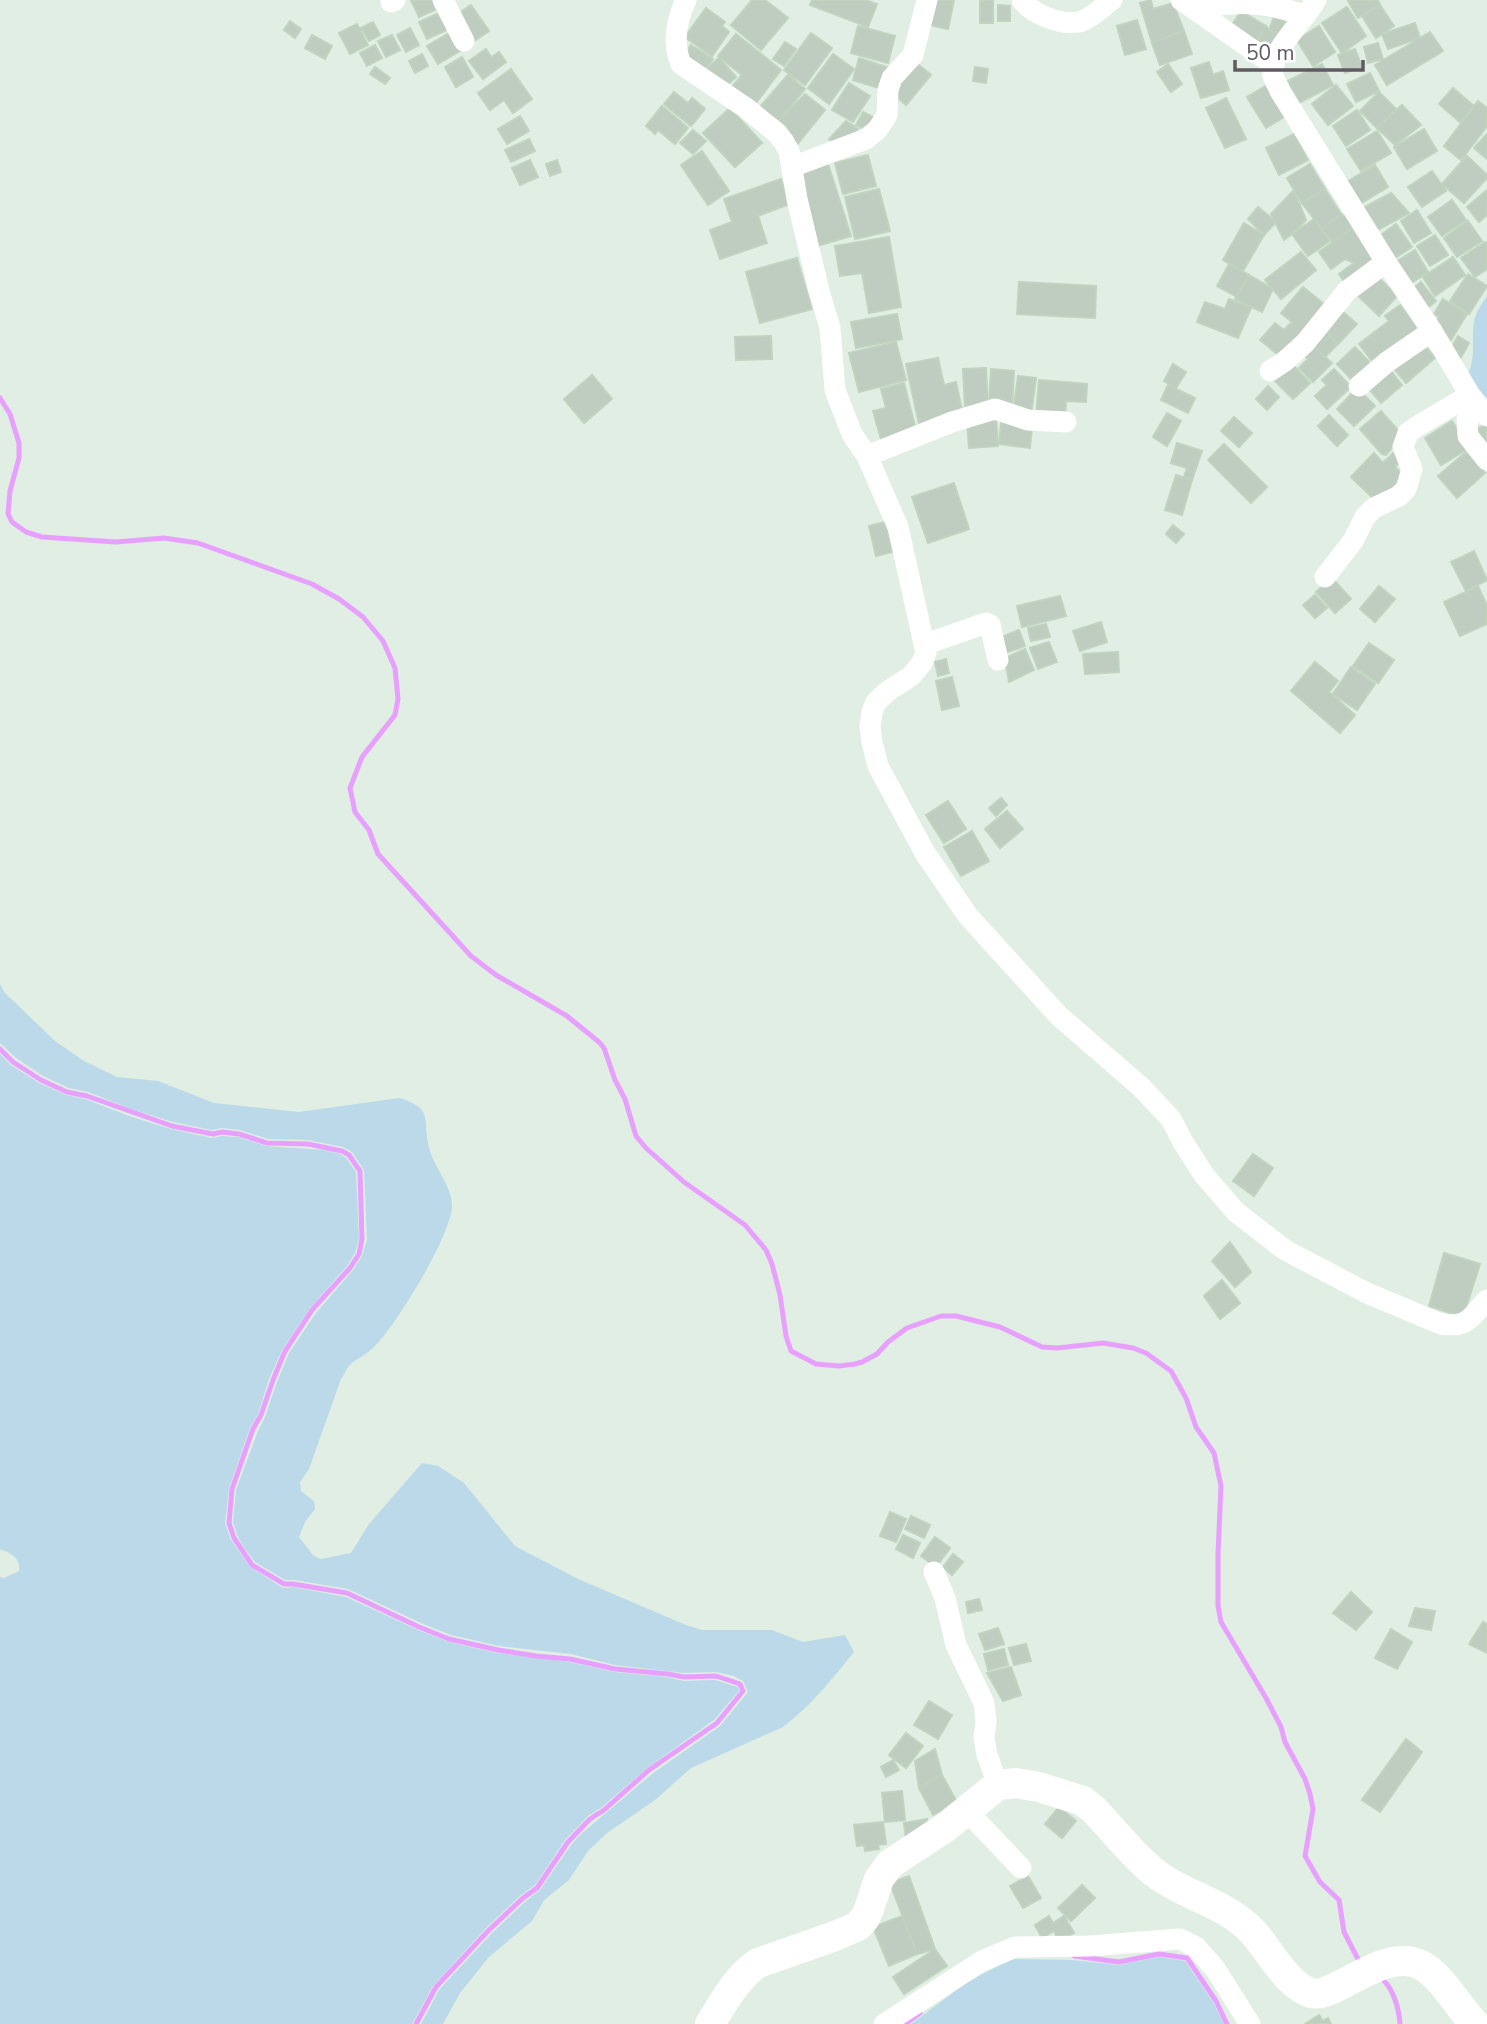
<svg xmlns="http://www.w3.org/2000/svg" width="1487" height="2024" font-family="'Nunito Sans',sans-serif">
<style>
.green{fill:#bbd9e8}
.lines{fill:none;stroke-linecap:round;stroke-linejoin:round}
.stream{stroke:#e8a0ff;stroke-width:5}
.building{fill:#bfccc0;stroke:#bfd3bf;stroke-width:2}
.street{stroke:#fff;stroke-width:21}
.secondary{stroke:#fff;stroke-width:30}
</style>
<rect width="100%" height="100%" fill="#e1eee3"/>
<g class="green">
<path d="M1487 296V407L1467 375C1478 359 1469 332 1476 315 1478 309 1483 302 1487 296Z"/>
<path d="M0 984 5 993 55 1041 84 1061 117 1077 158 1081 214 1103 299 1112 400 1098C435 1110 422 1119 429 1147 433 1167 452 1185 452 1206 451 1236 396 1325 375 1346 368 1354 357 1358 350 1365 346 1369 344 1375 341 1379L309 1469 300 1482 301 1491 314 1501 315 1509 305 1522 299 1537 313 1555 320 1559 351 1553 369 1524 422 1463 438 1466 464 1483 515 1546 578 1579 686 1625 702 1630H772L803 1642 845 1635 854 1652C832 1679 811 1706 783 1727L691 1768 655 1800 607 1833 588 1851 569 1880 544 1900 532 1921 489 1957 460 1993 443 2024H421L439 1990 491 1934 526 1901 540 1890 571 1845 581 1834 652 1774 720 1726 748 1692 743 1681 734 1676 716 1672 684 1673 615 1665 571 1654 499 1646 451 1635 421 1623 348 1589 294 1580H285L255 1562 245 1549 238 1537 233 1522 236 1490 258 1431 265 1417 277 1382 289 1353 316 1313 353 1270 362 1256 367 1240 364 1170 352 1152 343 1147 308 1140 268 1139 240 1130 221 1128 212 1130 173 1122 131 1109 88 1092 69 1088 43 1076 16 1058 0 1043Z"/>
<path d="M0 1054 11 1065 39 1083 66 1095 85 1099 129 1116 171 1129 212 1138 222 1136 238 1137 266 1146 324 1150 340 1154 346 1158 356 1172 359 1239 355 1253 347 1266 310 1308 282 1350 269 1379 258 1414 250 1428 229 1488 225 1523 231 1540 250 1567 283 1588 293 1587 346 1597 418 1630 449 1642 497 1653 570 1662 614 1672 667 1677 683 1681 715 1680 738 1687 739 1691 714 1720 647 1768 602 1807 588 1816 565 1840 535 1885 521 1895 486 1928 433 1986 412 2024H0V1577L4 1578 19 1571C20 1557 12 1554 0 1549Z"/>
<polygon points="1159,1957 1185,1961 1213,2002 1224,2024 911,2024 970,1980 1013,1959 1073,1960 1119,1965"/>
</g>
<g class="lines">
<g class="stream">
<polyline points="0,398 10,414 19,443 19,458 10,491 8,514 12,522 26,532 42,537 116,542 164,538 198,543 312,584 339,599 363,617 383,641 395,668 398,699 395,715 362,757 350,788 355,812 369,830 378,854 471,956 496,975 567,1016 599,1042 604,1048 615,1080 625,1099 636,1136 646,1148 684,1182 745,1225 766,1250 772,1264 780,1295 786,1336 791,1351 816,1364 839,1366 855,1364 862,1362 877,1354 888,1342 907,1328 941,1316 956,1316 1000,1327 1042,1347 1057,1348 1103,1343 1133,1348 1146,1353 1171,1371 1186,1398 1196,1427 1214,1453 1221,1486 1218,1554 1218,1606 1221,1622 1266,1698 1281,1727 1285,1742 1305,1779 1310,1794 1313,1809 1305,1856 1320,1882 1339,1900 1344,1932 1360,1963"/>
<polyline points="0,1049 13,1062 41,1080 67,1092 87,1096 172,1126 213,1134 222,1132 239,1134 267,1143 308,1144 342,1151 349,1155 360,1171 362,1239 359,1254 350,1268 312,1310 285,1351 273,1380 261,1415 253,1429 232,1489 229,1523 234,1538 252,1565 284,1584 293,1584 347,1593 419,1627 449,1639 498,1650 536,1656 570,1659 615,1669 668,1674 684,1677 716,1676 740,1684 743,1691 717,1723 649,1770 604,1810 590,1819 568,1842 537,1888 523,1898 488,1931 436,1987 416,2024"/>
<polyline points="1074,1956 1119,1962 1159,1954 1187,1958 1216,2001 1227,2024"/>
<path d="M1380 1977C1393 1987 1399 2008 1400 2024"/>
<polyline points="905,2024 920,2013"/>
</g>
</g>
<g class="building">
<polygon points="411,0 435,0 439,8 419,17"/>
<polygon points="752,0 765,0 788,18 761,50 731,25"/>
<polygon points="812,0 865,0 877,4 868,27 810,5"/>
<polygon points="931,0 954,0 948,29 926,24"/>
<rect x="980" y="0" width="13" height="23"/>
<polygon points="1151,0 1153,9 1173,3 1184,31 1152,43 1140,3"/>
<polygon points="1350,0 1378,0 1380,5 1358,18 1348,1"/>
<polygon points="471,5 489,31 474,41 456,15"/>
<polygon points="998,5 1010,6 1010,21 998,21"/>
<polygon points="1380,5 1394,26 1376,38 1362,16"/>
<polygon points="1347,7 1366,36 1342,53 1322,23"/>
<polygon points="706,8 725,22 722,26 729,32 712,56 685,37"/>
<polygon points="1241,11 1266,26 1256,43 1230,28"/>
<polygon points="441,12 449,29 427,39 419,22"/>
<polygon points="1274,17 1286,22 1280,35 1269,30"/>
<polygon points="1137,20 1146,49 1125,55 1117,26"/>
<polygon points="290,21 301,29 295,38 284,30"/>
<polygon points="373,22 380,35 369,41 361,28"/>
<polygon points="1415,23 1420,38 1388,49 1382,34"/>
<polygon points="357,24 368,45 350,54 339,33"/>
<polygon points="858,26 895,36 888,63 851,53"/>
<polygon points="1266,26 1269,30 1280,35 1270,51 1256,43"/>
<polygon points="1319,26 1335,52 1313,66 1297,40"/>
<polygon points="410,28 419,45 406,52 397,35"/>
<polygon points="1184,31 1192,54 1160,65 1152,43"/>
<polygon points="1430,32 1443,51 1387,85 1375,65"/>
<polygon points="449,33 460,51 438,64 427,46"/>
<polygon points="811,33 832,48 805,85 784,70"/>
<polygon points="736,34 781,70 753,107 730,89 742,75 718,56"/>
<polygon points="312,35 332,46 325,59 305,48"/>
<polygon points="392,35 400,50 386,57 378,41"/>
<polygon points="785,42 796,49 784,66 773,59"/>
<polygon points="1378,43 1383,59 1368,63 1364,47"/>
<polygon points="375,45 382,58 367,66 360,53"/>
<polygon points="691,45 713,59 705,70 684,56"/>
<polygon points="486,49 491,57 499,52 506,62 483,79 469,61"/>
<polygon points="1355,49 1362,67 1345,73 1338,55"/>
<polygon points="422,54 428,66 415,73 409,61"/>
<polygon points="833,54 854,69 829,104 808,88"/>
<polygon points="462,57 473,77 456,87 445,67"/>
<polygon points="719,58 736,77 723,89 705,70"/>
<polygon points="859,58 889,68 882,89 853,80"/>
<polygon points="914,61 931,75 906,105 889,90"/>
<polygon points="1209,62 1213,75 1223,71 1229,90 1201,98 1191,68"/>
<polygon points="1168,64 1182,84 1171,92 1157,72"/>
<polygon points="1322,64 1333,85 1299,103 1288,81"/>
<polygon points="375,67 390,78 385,84 370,74"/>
<polygon points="975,67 988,69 986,83 973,81"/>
<polygon points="511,69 532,99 513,113 504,100 490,110 478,93"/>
<polygon points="1370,73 1379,91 1356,102 1347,84"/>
<polygon points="788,75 805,89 776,124 758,109"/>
<polygon points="849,83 870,96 853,122 832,110"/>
<polygon points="1267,85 1286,116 1266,128 1247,97"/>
<polygon points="1336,85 1353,106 1328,125 1312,104"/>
<polygon points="1453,88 1474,106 1460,122 1439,104"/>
<polygon points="674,92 688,103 692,98 705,109 691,126 664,104"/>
<polygon points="1379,92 1396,109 1377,128 1360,111"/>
<polygon points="805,94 825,110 796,146 776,124"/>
<polygon points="1226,98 1246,139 1225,148 1206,108"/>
<polygon points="1478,101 1487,108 1487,126 1461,160 1444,146"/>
<polygon points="1402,105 1421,125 1395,145 1377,128"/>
<polygon points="662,106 688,128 675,144 658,130 655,134 646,126"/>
<polygon points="730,108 762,143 735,167 703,133"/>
<polygon points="1357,110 1370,130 1346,146 1333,126"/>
<polygon points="863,112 876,119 869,132 856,125"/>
<polygon points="520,116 529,131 507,144 498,129"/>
<polygon points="846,121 858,129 841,147 829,139"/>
<polygon points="1424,129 1437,151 1407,169 1394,147"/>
<polygon points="693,130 706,141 693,154 680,143"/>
<polygon points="1377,131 1391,153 1361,171 1347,149"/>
<polygon points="1294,134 1308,160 1279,175 1266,148"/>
<polygon points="1487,134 1487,159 1474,148"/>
<polygon points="529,139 535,151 511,162 505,150"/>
<polygon points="702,151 729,191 708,205 681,165"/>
<polygon points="868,155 876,186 843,194 835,163"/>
<polygon points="1467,156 1487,175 1487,178 1464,203 1442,184"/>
<polygon points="530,160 538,177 520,185 512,168"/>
<polygon points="557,160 561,172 550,176 546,164"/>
<polygon points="827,161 851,236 817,246 794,171"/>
<polygon points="1310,164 1325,189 1302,203 1287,178"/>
<polygon points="1375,165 1388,187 1358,205 1345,183"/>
<polygon points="1432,171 1446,191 1422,207 1408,187"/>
<polygon points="781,179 790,204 758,216 767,243 720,259 710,230 732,222 724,199"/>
<polygon points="879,189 890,231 855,239 845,197"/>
<polygon points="1325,189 1341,214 1322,229 1302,203"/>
<polygon points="1294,190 1306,220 1292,234 1284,240 1271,214"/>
<polygon points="1487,190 1487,215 1479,222 1467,207"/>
<polygon points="1391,193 1409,213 1376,231 1363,208"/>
<polygon points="1452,200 1466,220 1442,236 1428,217"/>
<polygon points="1258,207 1276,222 1264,235 1248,219"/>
<polygon points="1417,210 1431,233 1414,243 1401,221"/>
<polygon points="1341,214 1358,224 1337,248 1322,229"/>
<polygon points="1314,219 1330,241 1308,256 1292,234"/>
<polygon points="1468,221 1482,241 1457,257 1444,238"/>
<polygon points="1244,223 1264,235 1243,271 1223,260"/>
<polygon points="1358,224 1385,262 1349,288 1339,274 1354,263 1345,259 1331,269 1319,252"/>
<polygon points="1396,224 1412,247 1392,260 1377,238"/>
<polygon points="1435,235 1448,255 1430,266 1417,246"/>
<polygon points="889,237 901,307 869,313 862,273 840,276 835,246"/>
<polygon points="1485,242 1487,244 1487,269 1475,277 1461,258"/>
<polygon points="1415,250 1428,272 1408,285 1394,263"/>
<polygon points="1301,252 1316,270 1281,299 1265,280"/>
<polygon points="1453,257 1465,275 1435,296 1423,277"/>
<polygon points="797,258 812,309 760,323 746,272"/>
<polygon points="1229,264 1249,275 1237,297 1217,286"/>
<polygon points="1375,274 1397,296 1379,316 1356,294"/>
<polygon points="1468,274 1487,286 1469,314 1450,301"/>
<polygon points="1249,275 1273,289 1262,312 1235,299"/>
<polygon points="1019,282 1096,286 1095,318 1017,314"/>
<polygon points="1421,282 1436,301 1425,310 1410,291"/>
<polygon points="1303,287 1325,305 1281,357 1260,340 1275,323 1284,330 1292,322 1281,313"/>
<polygon points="1229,299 1251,308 1238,338 1197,322 1205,302 1225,309"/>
<polygon points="1443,299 1467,314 1451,340 1432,328 1439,317 1434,314"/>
<polygon points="1400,305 1421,331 1376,366 1359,344 1389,321 1385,316"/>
<polygon points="1342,311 1357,324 1338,344 1325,331"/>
<polygon points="897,314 902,339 856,348 851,322"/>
<polygon points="1325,331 1338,344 1325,357 1312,345"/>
<polygon points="771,336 772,359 736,360 735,337"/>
<polygon points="1458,336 1469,343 1459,361 1448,354"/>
<polygon points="1420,340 1435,358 1406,383 1391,365"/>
<polygon points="896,342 906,380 859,392 849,353"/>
<polygon points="1312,345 1332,363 1313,382 1299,368 1308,359 1303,354"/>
<polygon points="1355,347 1372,365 1354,382 1337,364"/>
<polygon points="938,358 944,385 956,382 963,415 919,424 906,364"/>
<polygon points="1290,362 1310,383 1293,399 1273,379"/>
<polygon points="1173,364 1186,372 1176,388 1164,381"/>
<polygon points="1387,366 1402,385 1381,403 1365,384"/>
<polygon points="986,368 988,408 965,409 963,369"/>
<polygon points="991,369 1014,371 1012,407 989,405"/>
<polygon points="1334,369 1351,387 1327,409 1315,396 1327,385 1322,380"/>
<polygon points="592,375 612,399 584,423 564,399"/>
<polygon points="1018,376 1036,378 1031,415 1013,412"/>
<polygon points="1039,380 1087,384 1086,402 1066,401 1065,418 1036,416"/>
<polygon points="904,383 916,430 881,439 873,411 886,408 881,389"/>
<polygon points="1168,385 1195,398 1188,413 1161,400"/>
<polygon points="1268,386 1279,397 1267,410 1256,399"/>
<polygon points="1357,388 1375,406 1354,426 1337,409"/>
<polygon points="1381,411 1403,436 1386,455 1382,454 1360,429"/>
<polygon points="1167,413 1181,421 1167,446 1153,437"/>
<polygon points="1329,415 1348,435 1337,446 1318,426"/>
<polygon points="996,417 998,446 969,448 967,419"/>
<polygon points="1234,417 1252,433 1239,447 1221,431"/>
<polygon points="1452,421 1469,448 1441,465 1425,438"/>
<polygon points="1001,423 1032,426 1030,448 999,444"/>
<polygon points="1487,424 1487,454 1472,431"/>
<polygon points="1177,443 1202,451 1192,480 1184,477 1187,468 1171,463"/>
<polygon points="1224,444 1267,487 1251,503 1208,460"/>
<polygon points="1396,450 1404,457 1395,467 1404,476 1378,503 1351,477 1374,453 1383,463"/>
<polygon points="1466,452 1485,473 1457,498 1438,476"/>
<polygon points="1176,475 1192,480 1182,515 1165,510"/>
<polygon points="954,483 969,529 928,543 912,497"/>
<polygon points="885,522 892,552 876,556 869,526"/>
<polygon points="1173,525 1184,534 1176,543 1166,534"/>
<polygon points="1474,551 1487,580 1466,591 1451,562"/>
<polygon points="1332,578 1351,599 1335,613 1316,592"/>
<polygon points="1379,586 1395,599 1375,622 1360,609"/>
<polygon points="1478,586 1487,606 1487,624 1460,636 1444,602"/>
<polygon points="1315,595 1327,608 1315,618 1303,605"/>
<polygon points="1060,596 1066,616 1022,627 1017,606"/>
<polygon points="1101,622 1107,642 1080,651 1073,631"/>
<polygon points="1046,624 1050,637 1031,641 1028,628"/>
<polygon points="1019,630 1025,646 1005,653 999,638"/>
<polygon points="1049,642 1057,662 1038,669 1030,648"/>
<polygon points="1369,643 1394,660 1378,683 1353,666"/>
<polygon points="1025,649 1034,670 1009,682 1005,658"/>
<polygon points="1118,652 1119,672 1085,674 1083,654"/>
<polygon points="946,659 949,673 938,676 935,662"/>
<polygon points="1315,662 1338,681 1329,692 1355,715 1340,733 1291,691"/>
<polygon points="1351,667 1375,684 1357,710 1333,694"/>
<polygon points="952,677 959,706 942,710 936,681"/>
<polygon points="1001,798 1007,805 996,816 989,808"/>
<polygon points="948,801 966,829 944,843 926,815"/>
<polygon points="1007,811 1023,829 1000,848 985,829"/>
<polygon points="972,831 989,861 961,876 944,847"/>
<polygon points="1253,1154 1273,1168 1254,1196 1233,1181"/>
<polygon points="1230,1242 1251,1272 1235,1287 1212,1261"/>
<polygon points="1444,1253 1480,1264 1463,1317 1429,1306"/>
<polygon points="1222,1280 1240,1303 1220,1319 1204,1296"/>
<polygon points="890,1512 906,1519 896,1542 880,1536"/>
<polygon points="911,1516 930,1525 924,1538 905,1529"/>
<polygon points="903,1535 920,1543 913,1558 896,1549"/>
<polygon points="935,1537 950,1548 936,1567 921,1556"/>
<polygon points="953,1554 963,1562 952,1575 943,1567"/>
<polygon points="1351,1592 1372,1612 1356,1630 1333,1613"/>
<polygon points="979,1599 982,1610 968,1613 966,1602"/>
<polygon points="1415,1608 1435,1611 1431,1630 1409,1626"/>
<polygon points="1483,1622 1487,1624 1487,1653 1469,1644"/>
<polygon points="998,1628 1004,1644 985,1650 979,1634"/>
<polygon points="1391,1629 1412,1642 1397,1669 1375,1658"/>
<polygon points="1026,1644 1031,1661 1014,1665 1009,1648"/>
<polygon points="1004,1649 1008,1665 988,1670 984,1654"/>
<polygon points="1011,1667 1021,1695 1003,1701 987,1673"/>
<polygon points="929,1701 952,1715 938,1739 914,1725"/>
<polygon points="906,1733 923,1746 906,1768 889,1755"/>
<polygon points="1406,1739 1422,1752 1380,1812 1362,1800"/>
<polygon points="935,1749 942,1775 919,1788 915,1761"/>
<polygon points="893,1760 899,1770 886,1777 881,1767"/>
<polygon points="942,1775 957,1802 933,1815 919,1788"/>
<polygon points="902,1791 905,1820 885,1822 882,1793"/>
<polygon points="1059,1807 1076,1821 1062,1838 1045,1824"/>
<polygon points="927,1819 930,1837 906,1840 904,1823"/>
<polygon points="883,1822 886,1844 878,1845 879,1849 865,1851 864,1845 857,1846 854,1825"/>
<polygon points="909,1876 935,1949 917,1954 890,1883"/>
<polygon points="1028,1876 1041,1898 1023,1908 1010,1886"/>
<polygon points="1082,1885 1095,1898 1071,1921 1058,1908"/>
<polygon points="902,1916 917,1954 889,1966 873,1927"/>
<polygon points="1049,1916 1053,1923 1064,1916 1074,1933 1059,1942 1054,1931 1042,1938 1035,1925"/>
<polygon points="935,1949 947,1966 904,1994 893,1977"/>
<polygon points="1319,2015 1323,2021 1328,2018 1331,2024 1305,2024"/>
</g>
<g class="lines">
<g class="street">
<polyline points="443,0 464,41"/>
<path d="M686 0C676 21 672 42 681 64L746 108 777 133 784 142 789 151 797 199 819 291 830 328 835 390 852 434 867 456 898 527 926 653 922 663 911 676 888 691 876 702 872 712 870 727 872 742 878 766 925 853 968 916 1059 1016 1141 1087 1171 1119 1183 1142 1204 1175 1236 1212 1285 1250 1367 1293 1441 1324C1468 1328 1470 1318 1487 1300"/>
<path d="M1022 0C1033 15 1060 25 1079 22 1091 19 1102 7 1112 0"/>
<polyline points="1181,0 1274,65"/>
<path d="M1316 0C1305 21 1269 50 1273 75 1274 80 1278 86 1280 91L1386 262 1432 331 1470 395 1487 416"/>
<polyline points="391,2 395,0"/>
<path d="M1196 10C1232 0 1270 2 1305 16"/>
<polyline points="792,167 866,139 878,129 887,115 888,90 892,78 913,55 927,0"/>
<polyline points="1270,371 1285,361 1305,343 1347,291 1386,262"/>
<polyline points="1359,386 1387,362 1432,331"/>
<polyline points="1479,408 1467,420 1468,436 1487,460"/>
<polyline points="867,456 952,422 995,409 1028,420 1066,422"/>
<polyline points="1325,577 1353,541 1365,517 1374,508 1399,496 1406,489 1412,469 1403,447 1408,433 1416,427 1470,395"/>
<polyline points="926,644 986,623 990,625 998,660"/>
<polyline points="934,1572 945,1598 956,1645 984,1703 986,1721 984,1738 987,1755 998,1785"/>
<polyline points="966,1810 1021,1868"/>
<polyline points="884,2024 982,1961 1015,1947 1089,1946 1180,1939 1196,1947 1216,1970 1250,2024"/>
</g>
<path class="secondary" d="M710 2024C724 2002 736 1978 758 1963L835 1936 858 1926 865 1918 869 1909 879 1879 890 1864 946 1827 998 1785 1016 1783 1039 1787 1083 1801 1093 1809C1114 1830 1140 1865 1165 1880 1194 1898 1228 1906 1252 1931 1269 1949 1286 1985 1311 1993 1334 2000 1383 1946 1421 1965 1442 1976 1458 2007 1475 2024"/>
</g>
<path d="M1235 60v10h128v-10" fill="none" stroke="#625a63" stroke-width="3.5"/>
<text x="1246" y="60" font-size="21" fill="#625a63" stroke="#ffffff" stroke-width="5" paint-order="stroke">50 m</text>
</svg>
